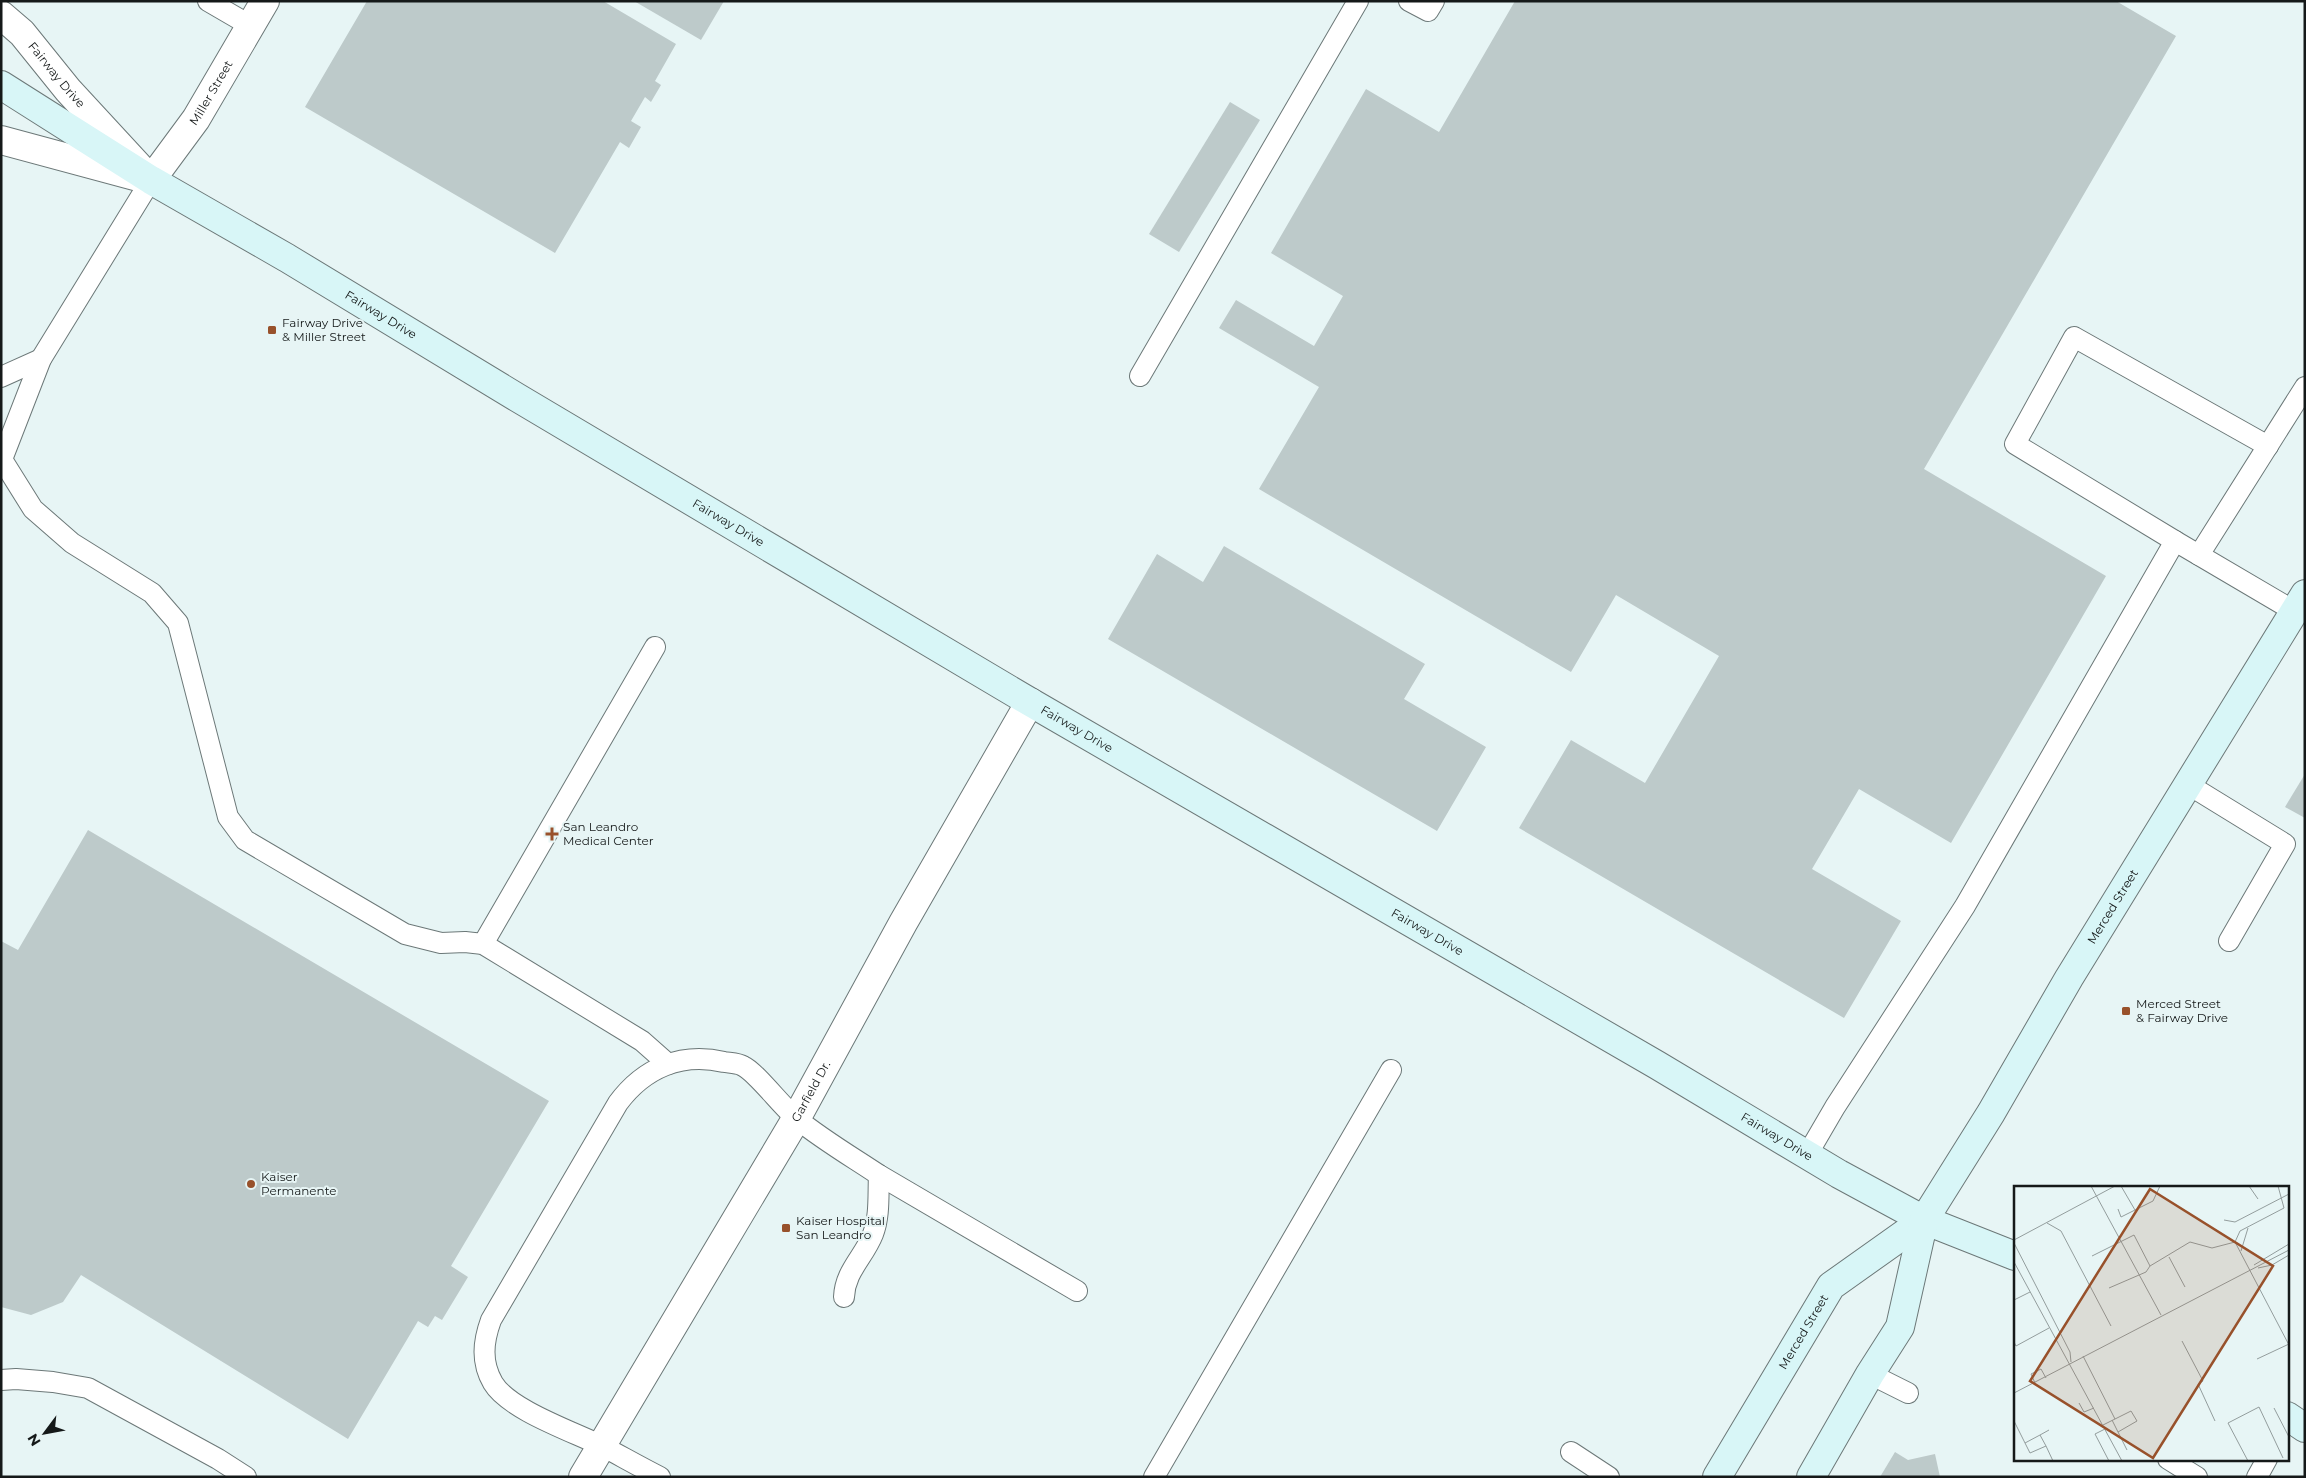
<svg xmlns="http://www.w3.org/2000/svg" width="2306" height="1478" font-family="Montserrat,sans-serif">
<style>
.building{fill:#bdcaca}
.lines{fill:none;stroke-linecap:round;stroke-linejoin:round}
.lane-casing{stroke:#6c7878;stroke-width:22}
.street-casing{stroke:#6c7878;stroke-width:30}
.secondary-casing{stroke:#6c7878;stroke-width:30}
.lane{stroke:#fff;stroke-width:20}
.street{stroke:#fff;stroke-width:28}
.secondary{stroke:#d8f6f7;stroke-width:28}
.poi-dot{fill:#98512b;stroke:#e7f5f5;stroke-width:2}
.labels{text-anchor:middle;stroke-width:4;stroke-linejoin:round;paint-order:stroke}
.street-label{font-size:12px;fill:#151919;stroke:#e7f5f5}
.poi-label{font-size:12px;fill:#151919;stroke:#e7f5f5;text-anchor:start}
.inset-road{fill:none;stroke:#939d9d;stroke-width:1}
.view{fill:#98512b;fill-opacity:0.15;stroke:#98512b;stroke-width:2.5}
.inset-edge{fill:none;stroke:#151919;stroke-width:2.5}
</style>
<rect width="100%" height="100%" fill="#e7f5f5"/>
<g class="building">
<polygon points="367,1 603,1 676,44 655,81 661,85 651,102 645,97 631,121 641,127 629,148 620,142 555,253 305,107"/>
<polygon points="634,1 724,1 701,40"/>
<polygon points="1515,1 2116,1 2176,36 1924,469 2106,576 1951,843 1859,789 1812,869 1901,921 1844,1018 1519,828 1571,740 1645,783 1719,656 1616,595 1571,672 1259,489 1319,387 1219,328 1236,300 1314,346 1343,296 1271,253 1366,89 1439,132"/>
<polygon points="1230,102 1260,120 1179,252 1149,234"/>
<polygon points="1224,546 1425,664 1404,699 1486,747 1437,831 1108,639 1157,554 1203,582"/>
<polygon points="2305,774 2305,818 2285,807"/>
<polygon points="88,830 549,1101 451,1266 468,1277 442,1320 435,1316 428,1327 418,1321 348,1439 81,1275 63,1302 31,1315 1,1307 1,941 18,950"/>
<polygon points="1895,1452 1908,1460 1935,1454 1940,1477 1880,1477"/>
</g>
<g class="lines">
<g class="lane-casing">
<g id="lane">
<polyline points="208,1 251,26"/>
<polyline points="1409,1 1428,11 1434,1"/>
<polyline points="1140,376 1358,1"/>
<polyline points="1,377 41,359"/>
<polyline points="3,461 33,509 72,543 152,593 178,623 228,817 245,840 405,934 441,943 465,942 483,944 642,1041 668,1064"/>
<polyline points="1,462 41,359 151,180"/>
<polyline points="2175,541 2015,444 2074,337 2268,446"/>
<polyline points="2199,555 2305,387"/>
<polyline points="2189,785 2285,844 2229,941"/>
<polyline points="483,944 655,647"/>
<polyline points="1807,1155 1835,1107 1965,906 2175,541 2294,611"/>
<path d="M844 1297C845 1271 864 1257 873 1234 880 1216 878 1194 879 1175"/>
<polyline points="1870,1374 1908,1393"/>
<polyline points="1,1380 16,1379 53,1382 88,1388 218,1459 246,1477"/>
<polyline points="1571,1452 1609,1477"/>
<polyline points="2168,1459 2197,1477"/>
<path d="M660 1477C640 1467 621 1456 602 1446 574 1432 509 1410 493 1383 481 1362 483 1342 491 1320L618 1103C644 1068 681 1052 724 1062 730 1063 738 1063 743 1066 756 1072 783 1108 797 1119 823 1140 852 1157 879 1175L1077 1291"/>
<polyline points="1154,1477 1391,1070"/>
<polyline points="2257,1477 2267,1459"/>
</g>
</g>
<g class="street-casing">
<g id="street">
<path id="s1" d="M1 15 22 33 68 90 140 168"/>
<polyline points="1,140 142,178"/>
<path id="s2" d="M151 180 196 119 265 1"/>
<path id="s3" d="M583 1477 796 1119 903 923 1030 702"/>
</g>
</g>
<g class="secondary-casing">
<g id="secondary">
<path id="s4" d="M1 85 151 180 287 258 518 398 784 556 1030 702 1657 1065 1839 1174 1924 1220 2015 1256"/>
<polyline points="2287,1416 2305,1428"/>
<path id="s5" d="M1717 1477 1831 1286 1924 1220"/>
<path id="s6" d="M1811 1477 1870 1374 1900 1327 1924 1220 1991 1113 2069 978 2305 594"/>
</g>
</g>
<use href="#lane" class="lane"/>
<use href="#street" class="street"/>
<use href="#secondary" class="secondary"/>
</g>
<g class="poi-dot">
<rect x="267" y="325" width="10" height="10" rx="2.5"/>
<path d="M549.5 826.5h5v5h5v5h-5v5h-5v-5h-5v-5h5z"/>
<rect x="2121" y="1006" width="10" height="10" rx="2.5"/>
<circle cx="251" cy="1184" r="5"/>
<rect x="781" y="1223" width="10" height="10" rx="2.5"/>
</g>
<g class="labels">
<g class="street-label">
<text dy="4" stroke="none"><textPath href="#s1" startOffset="82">Fairway Drive</textPath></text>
<text dy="4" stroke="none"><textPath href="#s2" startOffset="106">Miller Street</textPath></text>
<text dy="4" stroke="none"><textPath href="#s4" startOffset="444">Fairway Drive</textPath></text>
<text dy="4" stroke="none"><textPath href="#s4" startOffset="849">Fairway Drive</textPath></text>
<text dy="4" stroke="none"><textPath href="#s4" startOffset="1254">Fairway Drive</textPath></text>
<text dy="4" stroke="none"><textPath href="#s6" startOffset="650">Merced Street</textPath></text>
<text dy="4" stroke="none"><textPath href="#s4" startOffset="1659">Fairway Drive</textPath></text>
<text dy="4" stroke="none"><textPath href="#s3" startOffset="448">Garfield Dr.</textPath></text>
<text dy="4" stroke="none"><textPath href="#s4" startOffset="2064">Fairway Drive</textPath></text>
<text dy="4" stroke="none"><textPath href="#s5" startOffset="169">Merced Street</textPath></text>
</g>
<g class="poi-label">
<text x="282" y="327">Fairway Drive<tspan x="282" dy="14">&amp; Miller Street</tspan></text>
<text x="563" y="831">San Leandro<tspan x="563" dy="14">Medical Center</tspan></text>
<text x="2136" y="1008">Merced Street<tspan x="2136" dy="14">&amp; Fairway Drive</tspan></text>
<text x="261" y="1181">Kaiser<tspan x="261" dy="14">Permanente</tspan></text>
<text x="796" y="1225">Kaiser Hospital<tspan x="796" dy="14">San Leandro</tspan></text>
</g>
</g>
<g transform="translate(2014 1186)">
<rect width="275" height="275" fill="#e7f5f5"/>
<path class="inset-road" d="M77 0 147 129M107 0 121 24 139 15 146 0M235 0 244 13M104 23 107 31 121 24M210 34 221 36 275 8M33 37 47 45 97 140M0 54 101 0M221 56 275 159M221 56 226 45 270 22 264 0M0 57 56 166 57 176M227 65 234 42M78 70 120 49 136 80M155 71 171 101M0 76 108 275M240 79 275 58M244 82 258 79 275 69M95 102 132 86 136 80 176 56 198 62 221 56M0 114 16 106M168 155 189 195 184 198 201 235M0 156 2 160 35 142M69 170 101 233 89 239M243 173 275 158M21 197 17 188 27 183 32 192M0 207 275 64M65 217 70 226 80 222M260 222 275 251M101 233 117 225 123 235 104 246M98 234 113 264M0 235 16 267 32 260 26 249 35 244M91 243 81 248 95 275M11 257 26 249M32 260 39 275M234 275 214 237 245 221 269 272"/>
<path class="view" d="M136 3 259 80 139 272 16 195Z"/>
<rect width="275" height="275" class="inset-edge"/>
</g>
<rect width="2306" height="1478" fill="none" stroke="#151919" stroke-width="5"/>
<g transform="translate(45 1433) rotate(238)" stroke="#e7f5f5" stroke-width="4" paint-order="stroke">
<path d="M0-4L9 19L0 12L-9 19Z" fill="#151919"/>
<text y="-8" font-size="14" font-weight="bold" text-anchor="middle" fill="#151919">N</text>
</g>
</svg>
